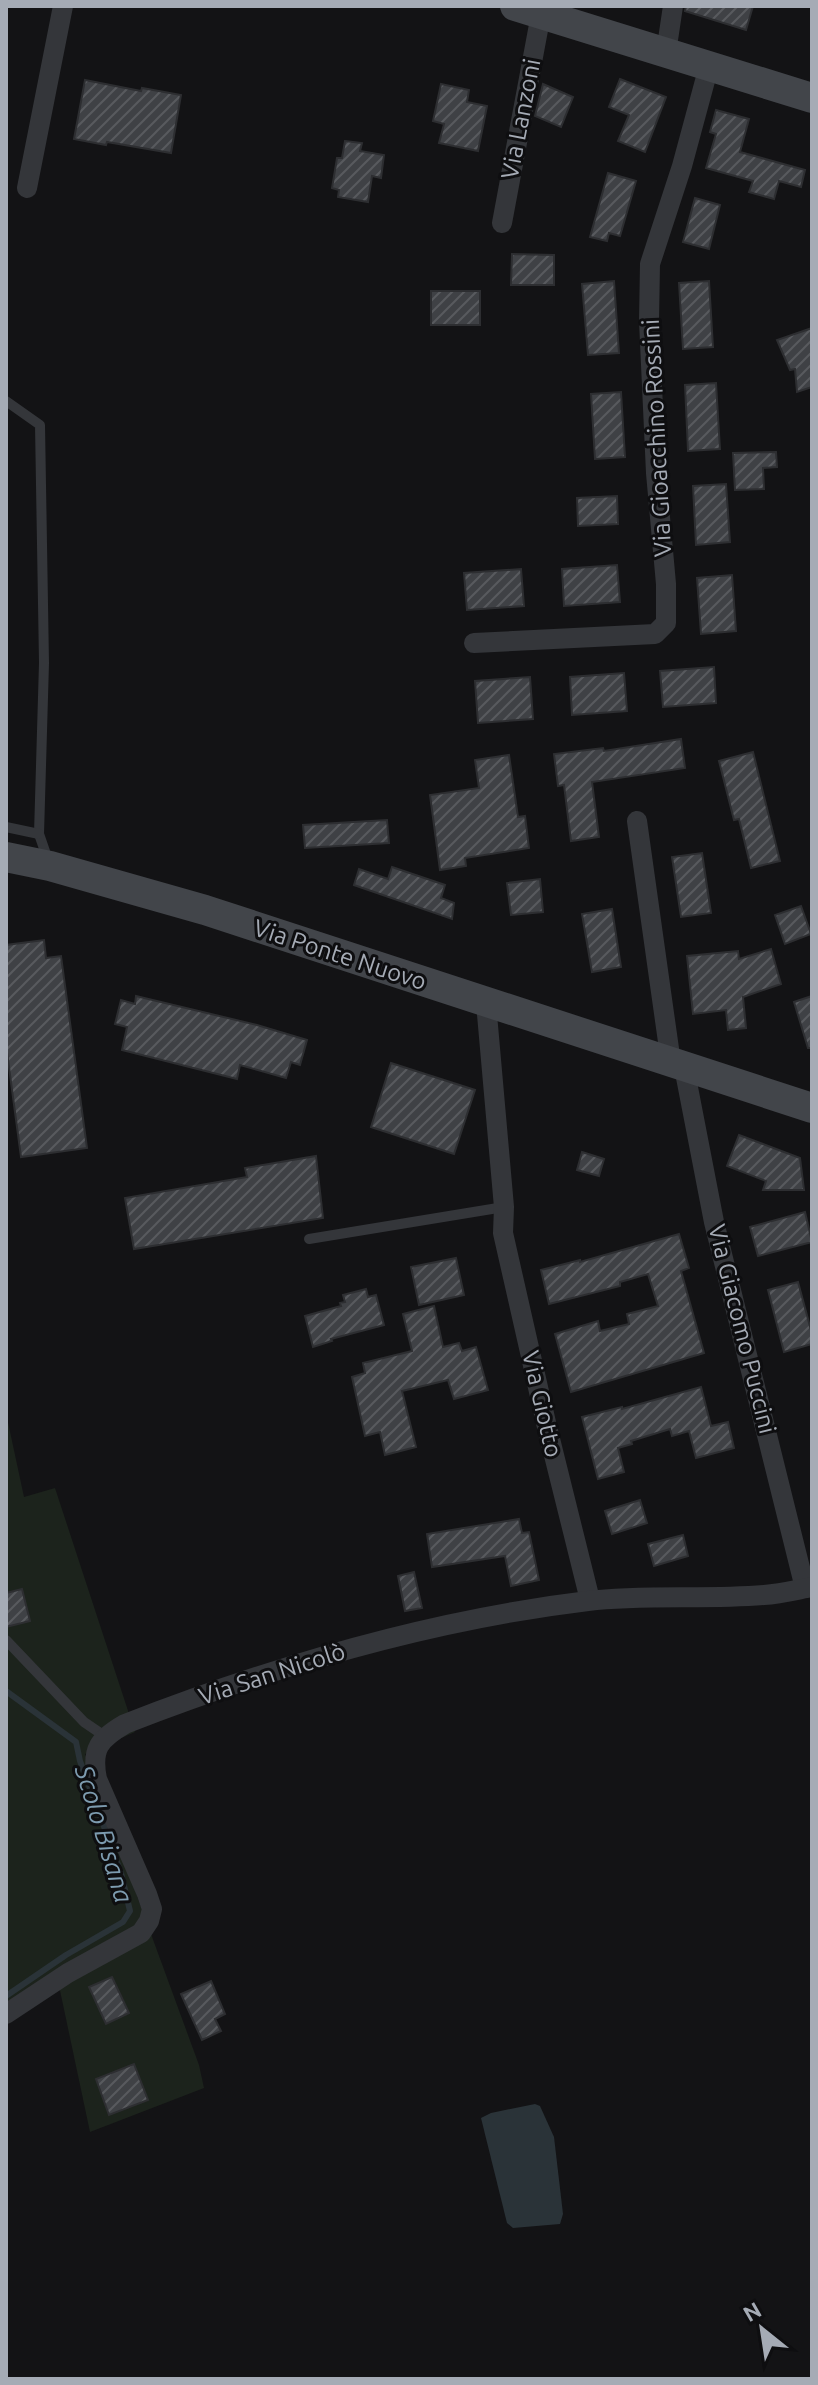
<svg xmlns="http://www.w3.org/2000/svg" width="818" height="2385" font-family="Ubuntu,sans-serif">
<style>
.green{fill:#1c231c}
.water{fill:#2a3338}
.lines{fill:none;stroke-linecap:round;stroke-linejoin:round}
.stream{stroke:#2a3338;stroke-width:6}
.building{fill:url(#building-hatch);stroke:#2d2e31;stroke-width:2}
.service{stroke:#34363a;stroke-width:10}
.minor{stroke:#34363a;stroke-width:20}
.secondary{stroke:#42454a;stroke-width:30}
.labels{text-anchor:middle;stroke-width:6;stroke-linejoin:round;paint-order:stroke}
.street-label{font-size:24px;fill:#a5abb5;stroke:#0e0e10}
.water-label{font-size:26px;font-style:italic;fill:#7d9baf;stroke:#0e0e10}
</style>
<defs>
<pattern id="building-hatch" width="6" height="6" patternUnits="userSpaceOnUse" patternTransform="scale(2)"><rect width="6" height="6" fill="#3f4145"/><path d="M-1 1l2-2M0 6l6-6M5 7l2-2" fill="none" stroke="#585a5e"/></pattern>
</defs>
<rect width="100%" height="100%" fill="#131315"/>
<polygon class="green" points="6,1413 24,1497 55,1488 135,1732 85,1754 199,2065 204,2088 90,2132 58,1981 6,2018"/>
<polygon class="water" points="535,2104 540,2106 554,2137 563,2214 560,2224 513,2228 507,2223 481,2118 491,2113"/>
<g class="lines">
<polyline class="stream" points="6,1691 76,1742 80,1761 121,1873 130,1911 123,1922 66,1955 6,1996"/>
</g>
<g class="building">
<polygon points="686,6 753,6 746,30 685,11"/>
<polygon points="620,79 666,97 645,152 618,141 629,115 609,107"/>
<polygon points="85,80 141,91 142,88 181,95 171,153 107,142 106,145 74,139"/>
<polygon points="441,84 469,90 467,102 487,106 478,151 439,143 444,124 433,121"/>
<polygon points="543,84 573,97 561,127 535,116"/>
<polygon points="716,110 749,119 740,152 805,170 801,187 779,181 774,199 749,192 753,181 706,168 716,134 710,132"/>
<polygon points="345,141 362,143 360,151 384,155 381,178 372,176 368,202 338,197 339,190 332,188 337,158 342,158"/>
<polygon points="608,173 636,181 620,236 609,233 607,241 590,237"/>
<polygon points="695,198 720,205 709,249 683,242"/>
<polygon points="512,254 554,255 554,285 511,285"/>
<polygon points="614,281 619,353 588,355 582,284"/>
<polygon points="709,281 713,347 683,349 679,283"/>
<rect x="431" y="291" width="49" height="34"/>
<polygon points="812,328 812,387 797,392 795,369 790,370 777,340"/>
<polygon points="716,383 720,449 688,451 685,385"/>
<polygon points="621,392 625,457 595,459 591,394"/>
<polygon points="776,452 777,467 763,468 764,489 735,490 733,453"/>
<polygon points="726,484 730,542 696,545 693,486"/>
<polygon points="617,496 618,524 578,526 577,498"/>
<polygon points="617,565 620,602 564,606 562,569"/>
<polygon points="521,569 524,606 467,610 464,573"/>
<polygon points="732,575 736,631 701,634 697,578"/>
<polygon points="714,667 716,703 663,707 660,671"/>
<polygon points="624,673 627,711 572,715 570,677"/>
<polygon points="530,677 533,719 478,723 475,681"/>
<polygon points="681,739 685,768 592,782 599,837 571,841 564,785 558,786 554,754 603,748 604,751"/>
<polygon points="753,752 780,861 751,868 739,819 734,820 719,761"/>
<polygon points="509,755 518,817 525,816 529,848 465,858 466,866 440,870 430,795 479,788 475,760"/>
<polygon points="387,820 389,843 305,848 303,825"/>
<polygon points="702,853 711,913 681,917 672,857"/>
<polygon points="392,867 445,885 441,898 454,903 452,919 354,885 359,869 388,879"/>
<polygon points="540,879 543,912 511,915 507,883"/>
<polygon points="801,906 811,934 785,944 775,915"/>
<polygon points="612,909 621,967 592,972 582,914"/>
<polygon points="44,940 46,958 61,956 87,1148 21,1157 6,1045 6,945"/>
<polygon points="771,949 781,984 743,997 746,1028 728,1030 726,1010 693,1014 687,956 738,951 739,959"/>
<polygon points="136,996 257,1025 307,1040 300,1065 291,1062 286,1078 240,1065 237,1079 122,1050 127,1027 115,1024 121,1000 135,1004"/>
<polygon points="812,996 812,1048 808,1048 794,1002"/>
<polygon points="391,1063 475,1090 454,1154 371,1127"/>
<polygon points="739,1135 800,1158 804,1190 763,1190 766,1181 727,1166"/>
<polygon points="582,1152 604,1159 599,1176 577,1170"/>
<polygon points="316,1156 323,1218 134,1249 125,1198 247,1177 245,1168"/>
<polygon points="805,1212 812,1242 758,1256 750,1227"/>
<polygon points="679,1234 689,1268 681,1271 704,1353 571,1392 555,1334 598,1321 600,1331 629,1324 627,1314 658,1306 648,1274 620,1282 620,1286 549,1304 541,1270 580,1260 580,1262"/>
<polygon points="456,1258 464,1295 419,1305 411,1267"/>
<polygon points="798,1282 812,1334 812,1344 784,1352 768,1290"/>
<polygon points="366,1289 368,1297 376,1295 384,1325 331,1339 332,1341 313,1347 305,1316 341,1306 340,1303 345,1302 343,1295"/>
<polygon points="434,1306 443,1347 459,1343 462,1351 476,1347 488,1390 454,1399 448,1380 402,1391 416,1447 385,1455 380,1432 365,1436 352,1377 365,1373 363,1363 412,1351 403,1314"/>
<polygon points="701,1387 711,1426 728,1422 734,1448 696,1458 689,1431 672,1436 670,1429 631,1441 632,1444 618,1448 624,1472 598,1479 582,1417 622,1407 622,1409"/>
<polygon points="640,1500 647,1523 612,1534 605,1511"/>
<polygon points="519,1519 522,1533 529,1532 539,1580 511,1586 505,1556 432,1567 427,1534"/>
<polygon points="683,1535 688,1556 654,1566 648,1544"/>
<polygon points="414,1572 422,1608 405,1611 398,1576"/>
<polygon points="22,1589 30,1621 6,1627 6,1593"/>
<polygon points="112,1977 129,2013 106,2024 89,1987"/>
<polygon points="211,1981 225,2014 215,2019 221,2031 202,2040 181,1994"/>
<polygon points="134,2064 148,2100 109,2115 96,2079"/>
</g>
<g class="lines">
<g class="service">
<polyline points="6,401 40,425 44,663 39,834 48,860"/>
<polyline points="6,827 39,834"/>
<polyline points="309,1239 504,1207"/>
<polyline points="6,1640 84,1722 106,1737"/>
</g>
<g class="minor">
<polyline points="666,53 673,6"/>
<polyline points="27,188 63,6"/>
<polyline points="502,223 541,14"/>
<polyline points="474,643 655,634 666,623 666,584 656,473 649,321 650,264 682,166 709,66"/>
<polyline points="637,821 671,1063"/>
<polyline points="486,1003 504,1207 503,1233 547,1427 590,1600"/>
<polyline points="684,1067 714,1222 805,1588"/>
<path d="M6 2014 68 1973 141 1933 149 1921 152 1909 147 1894 97 1779C91 1749 99 1739 125 1724 274 1666 429 1620 588 1601 646 1594 705 1600 764 1595 780 1594 796 1590 812 1587"/>
</g>
<g class="secondary">
<polyline points="515,6 812,98"/>
<polyline points="6,857 50,866 205,910 812,1108"/>
</g>
</g>
<g class="labels">
<g class="street-label">
<text transform="translate(521 119) rotate(-79)" y="8">Via Lanzoni</text>
<text transform="translate(657 438) rotate(-93)" y="8">Via Gioacchino Rossini</text>
<text transform="translate(340 955) rotate(18)" y="8">Via Ponte Nuovo</text>
<text transform="translate(742 1329) rotate(76)" y="8">Via Giacomo Puccini</text>
<text transform="translate(542 1404) rotate(77)" y="8">Via Giotto</text>
<text transform="translate(272 1674) rotate(-18)" y="8">Via San Nicolò</text>
</g>
<g class="water-label">
<text transform="translate(104 1834) rotate(73)" y="9">Scolo Bisana</text>
</g>
</g>
<rect width="818" height="2385" fill="none" stroke="#a5abb5" stroke-width="16"/>
<g transform="translate(762 2329) rotate(330)" stroke="#0e0e10" stroke-width="6" paint-order="stroke">
<path d="M0-6L14 30L0 20L-14 30Z" fill="#a5abb5"/>
<text y="-12" font-size="22" font-weight="bold" text-anchor="middle" fill="#a5abb5">N</text>
</g>
</svg>
